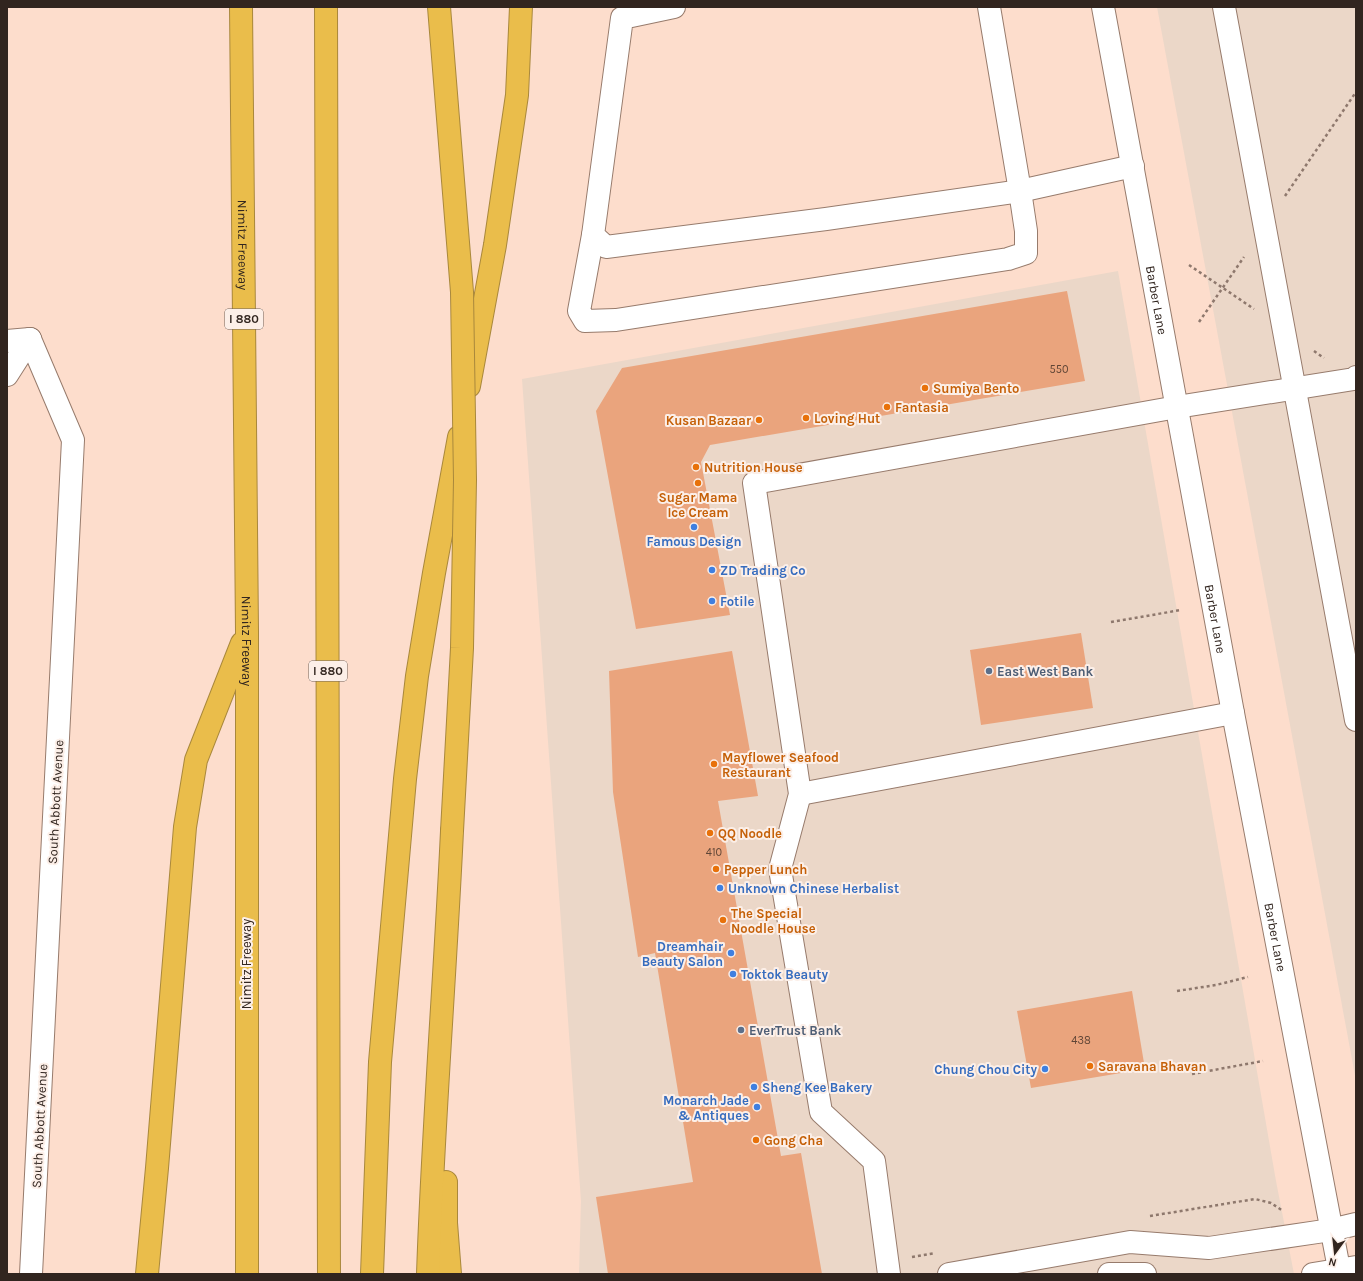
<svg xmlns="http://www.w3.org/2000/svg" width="1363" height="1281" font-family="Karla,sans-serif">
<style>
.commercial{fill:#ebd7c8}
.building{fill:#eaa47d}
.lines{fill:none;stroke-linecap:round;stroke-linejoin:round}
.minor-casing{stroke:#977b6c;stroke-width:24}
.highway-casing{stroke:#a9883c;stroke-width:24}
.path{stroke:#8e786d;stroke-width:2.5;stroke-dasharray:3 3;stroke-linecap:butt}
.minor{stroke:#fff;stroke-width:22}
.highway{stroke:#eabd4b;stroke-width:22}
.highway-bridge-casing{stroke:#a9883c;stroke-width:24;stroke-linecap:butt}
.highway-bridge{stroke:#eabd4b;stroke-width:22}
.food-dot{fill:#e8710a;stroke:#fcefe8;stroke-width:1.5}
.shop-dot{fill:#3f7fe0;stroke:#fcefe8;stroke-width:1.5}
.service-dot{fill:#5c6f8a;stroke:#fcefe8;stroke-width:1.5}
.labels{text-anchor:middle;stroke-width:4;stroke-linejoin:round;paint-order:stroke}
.number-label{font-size:11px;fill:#5f4536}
.shield{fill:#fcefe8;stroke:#6e625b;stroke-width:1}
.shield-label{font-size:12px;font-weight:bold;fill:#31251f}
.street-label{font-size:13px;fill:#31251f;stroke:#fcefe8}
.food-label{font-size:13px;font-weight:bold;fill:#c56008;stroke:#fcefe8;text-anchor:start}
.shop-label{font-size:13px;font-weight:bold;fill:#366cbe;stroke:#fcefe8;text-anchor:start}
.service-label{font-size:13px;font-weight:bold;fill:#4e5e75;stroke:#fcefe8;text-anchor:start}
</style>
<rect width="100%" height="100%" fill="#fdddcc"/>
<g class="commercial">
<polygon points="1157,7 1356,7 1356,1081"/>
<polygon points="1118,271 1276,1181 1294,1274 579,1274 581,1201 522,379"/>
</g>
<g class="building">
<polygon points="1067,291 1085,381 710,445 701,462 730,615 636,629 596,411 622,368"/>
<polygon points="1081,633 1093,708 981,725 970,650"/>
<polygon points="732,651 758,796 718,801 781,1156 801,1153 822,1274 608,1274 596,1197 693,1182 655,953 638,957 613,792 609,671"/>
<polygon points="1132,991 1145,1069 1031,1088 1017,1011"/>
</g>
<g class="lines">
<g class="minor-casing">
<g id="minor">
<polyline points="674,7 622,18 593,235 606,247 826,219 1020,191 1133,166"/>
<path id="s1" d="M1103 7 1233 713 1340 1274"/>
<polyline points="1224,7 1356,720"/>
<polyline points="593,235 579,311 585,321 616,320 1008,259 1026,253 1026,231 1020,191 989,7"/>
<polyline points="30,339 73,440 31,1274"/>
<polyline points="7,341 30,339"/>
<polyline points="7,375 30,339"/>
<polyline points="800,794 1233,713"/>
<polyline points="889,1274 874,1161 821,1112 780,869 800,794 754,483 1177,407 1354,379 1356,377"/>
<polyline points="949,1274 1130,1242 1209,1248 1331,1230 1356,1224"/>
<polyline points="1109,1274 1145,1274"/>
<polyline points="1313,1274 1356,1267"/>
</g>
</g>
<g class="highway-casing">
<g id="highway">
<path id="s2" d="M241 7 247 631V1274"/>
<polyline points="326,7 329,1274"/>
<polyline points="469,386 495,245 517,95 521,7"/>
<polyline points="446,1182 446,1223 450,1274"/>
<polyline points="147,1274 157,1168 185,827 196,760 242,643"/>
<polyline points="372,1274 380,1062 405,779 417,676 434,573 459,437"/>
<path d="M428 1274C433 1126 445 979 452 831"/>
</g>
</g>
<g class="path">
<polyline points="1285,196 1356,92"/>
<polyline points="1189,265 1254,309"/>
<polyline points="1199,322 1244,257"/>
<polyline points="1314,351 1324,358"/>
<polyline points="1111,622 1181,610"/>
<polyline points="1177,991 1216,985 1248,977"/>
<polyline points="1192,1074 1263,1061"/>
<polyline points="1150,1216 1255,1199 1271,1203 1283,1211"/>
<polyline points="912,1257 935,1253"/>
</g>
<use href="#minor" class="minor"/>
<use href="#highway" class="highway"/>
<g class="highway-bridge-casing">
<polyline id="highway-bridge" points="439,7 462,292 465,480 462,648 452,831"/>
</g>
<use href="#highway-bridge" class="highway-bridge"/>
</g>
<g class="food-dot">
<circle cx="925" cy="388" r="4"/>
<circle cx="887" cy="407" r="4"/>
<circle cx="806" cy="418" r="4"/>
<circle cx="759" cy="420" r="4"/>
<circle cx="696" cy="467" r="4"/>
<circle cx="698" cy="483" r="4"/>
<circle cx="714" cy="764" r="4"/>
<circle cx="710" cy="833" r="4"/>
<circle cx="716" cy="869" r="4"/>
<circle cx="723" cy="920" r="4"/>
<circle cx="1090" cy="1066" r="4"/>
<circle cx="756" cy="1140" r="4"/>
</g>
<g class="shop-dot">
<circle cx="694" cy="527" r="4"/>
<circle cx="712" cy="570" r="4"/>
<circle cx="712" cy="601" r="4"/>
<circle cx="720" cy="888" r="4"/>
<circle cx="731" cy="953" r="4"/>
<circle cx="733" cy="974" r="4"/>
<circle cx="1045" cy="1069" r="4"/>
<circle cx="754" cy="1087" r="4"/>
<circle cx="757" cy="1107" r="4"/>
</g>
<g class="service-dot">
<circle cx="989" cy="671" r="4"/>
<circle cx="741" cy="1030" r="4"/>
</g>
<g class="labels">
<g class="number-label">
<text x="1059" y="373">550</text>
<text x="714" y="856">410</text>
<text x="1081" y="1044">438</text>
</g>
<g class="shield">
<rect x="225" y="309" width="38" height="20" rx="3"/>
<rect x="309" y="661" width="38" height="20" rx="3"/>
</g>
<g class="shield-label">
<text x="244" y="323">I 880</text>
<text x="328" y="675">I 880</text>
</g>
<g class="street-label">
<text dy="5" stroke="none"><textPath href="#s2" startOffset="238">Nimitz Freeway</textPath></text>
<text dy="5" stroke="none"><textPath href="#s1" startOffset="298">Barber Lane</textPath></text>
<text dy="5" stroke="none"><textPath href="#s1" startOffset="622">Barber Lane</textPath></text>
<text dy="5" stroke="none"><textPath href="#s2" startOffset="634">Nimitz Freeway</textPath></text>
<text transform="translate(55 802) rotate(-87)" y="5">South Abbott Avenue</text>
<text dy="5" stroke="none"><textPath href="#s1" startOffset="946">Barber Lane</textPath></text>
<text transform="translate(246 964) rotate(-90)" y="5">Nimitz Freeway</text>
<text transform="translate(39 1126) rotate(-87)" y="5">South Abbott Avenue</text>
</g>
<g class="food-label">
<text x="933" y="393">Sumiya Bento</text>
<text x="895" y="412">Fantasia</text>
<text x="814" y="423">Loving Hut</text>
<text x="751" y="425" text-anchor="end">Kusan Bazaar</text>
<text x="704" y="472">Nutrition House</text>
<text x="698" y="502" text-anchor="middle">Sugar Mama<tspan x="698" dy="15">Ice Cream</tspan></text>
<text x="722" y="762">Mayflower Seafood<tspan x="722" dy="15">Restaurant</tspan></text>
<text x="718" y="838">QQ Noodle</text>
<text x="724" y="874">Pepper Lunch</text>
<text x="731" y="918">The Special<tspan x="731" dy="15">Noodle House</tspan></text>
<text x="1098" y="1071">Saravana Bhavan</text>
<text x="764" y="1145">Gong Cha</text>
</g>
<g class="shop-label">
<text x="694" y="546" text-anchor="middle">Famous Design</text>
<text x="720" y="575">ZD Trading Co</text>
<text x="720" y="606">Fotile</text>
<text x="728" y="893">Unknown Chinese Herbalist</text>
<text x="723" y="951" text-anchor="end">Dreamhair<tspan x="723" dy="15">Beauty Salon</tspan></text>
<text x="741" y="979">Toktok Beauty</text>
<text x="1037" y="1074" text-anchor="end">Chung Chou City</text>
<text x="762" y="1092">Sheng Kee Bakery</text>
<text x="749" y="1105" text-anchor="end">Monarch Jade<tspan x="749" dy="15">&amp; Antiques</tspan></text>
</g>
<g class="service-label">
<text x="997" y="676">East West Bank</text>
<text x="749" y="1035">EverTrust Bank</text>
</g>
</g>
<rect width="1363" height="1281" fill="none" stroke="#31251f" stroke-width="16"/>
<g transform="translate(1335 1253) rotate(195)" stroke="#fcefe8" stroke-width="3" paint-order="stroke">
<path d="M0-3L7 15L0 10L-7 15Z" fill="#31251f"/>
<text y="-6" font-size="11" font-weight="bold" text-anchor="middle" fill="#31251f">N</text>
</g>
</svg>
